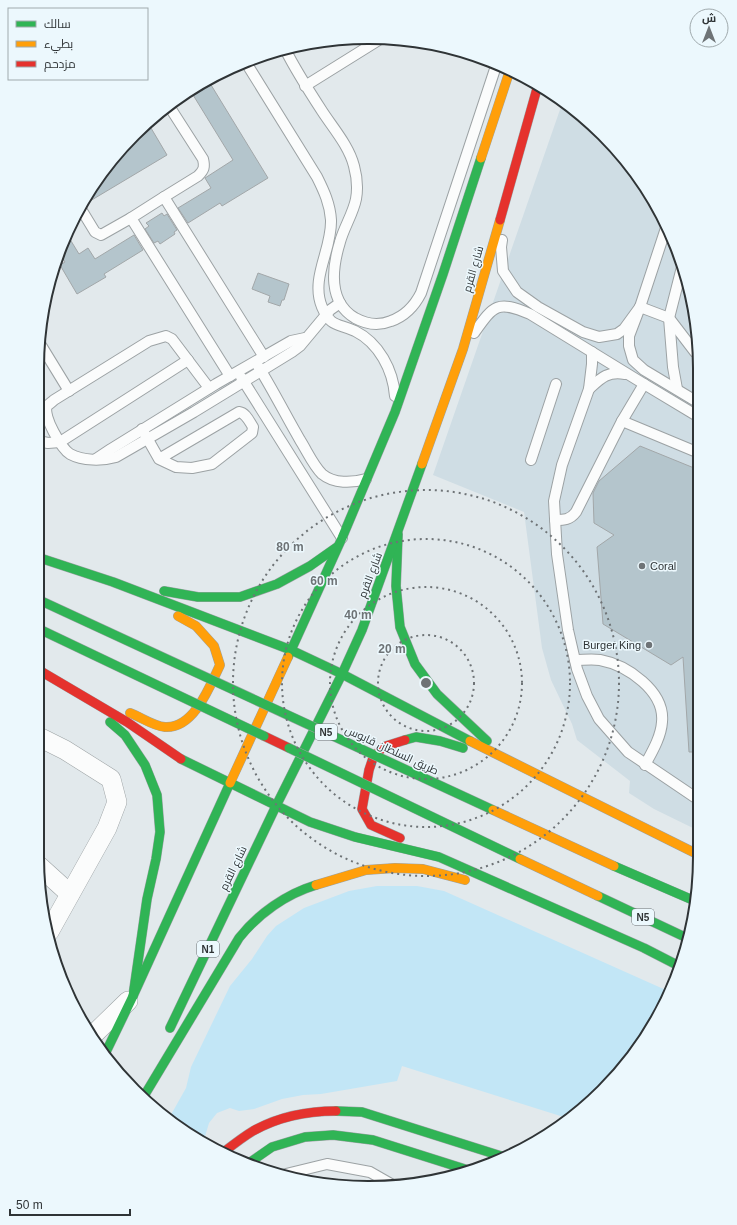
<svg xmlns="http://www.w3.org/2000/svg" width="737" height="1225" font-family="Arial,Cairo,sans-serif">
<style>
.built{fill:#cfdde4}
.green{fill:#c2e6f6}
.building{fill:#b4c5cc;stroke:#a2a7a9}
.lines{fill:none;stroke-linecap:round;stroke-linejoin:round}
.lane-casing{stroke:#9ca2a4;stroke-width:12}
.street-casing{stroke:#9ca2a4;stroke-width:20}
.fast-casing{stroke:#9ca2a4;stroke-width:10}
.slow-casing{stroke:#9ca2a4;stroke-width:10}
.jam-casing{stroke:#9ca2a4;stroke-width:10}
.lane{stroke:#fbfcfc;stroke-width:10}
.street{stroke:#fbfcfc;stroke-width:19}
.fast{stroke:#30b455;stroke-width:9}
.slow{stroke:#ff9f0a;stroke-width:9}
.jam{stroke:#e5322d;stroke-width:9}
.fast-bridge-casing{stroke:#9ca2a4;stroke-width:10;stroke-linecap:butt}
.slow-bridge-casing{stroke:#9ca2a4;stroke-width:10;stroke-linecap:butt}
.fast-bridge{stroke:#30b455;stroke-width:9}
.slow-bridge{stroke:#ff9f0a;stroke-width:9}
.ring{fill:none;stroke:#6e7376;stroke-width:2;stroke-dasharray:2 4}
.poi-dot{fill:#6e7376;stroke:#ecf8fd;stroke-width:1.5}
.labels{text-anchor:middle;stroke-width:3;stroke-linejoin:round;paint-order:stroke}
.shield{fill:#ecf8fd;stroke:#686f72;stroke-width:1}
.shield-label{font-size:10px;font-weight:bold;fill:#2f3436}
.street-label{font-size:11px;fill:#2f3436;stroke:#ecf8fd}
.poi-label{font-size:11px;fill:#2f3436;stroke:#ecf8fd;text-anchor:start}
.rim{fill:none;stroke:#2f3436;stroke-width:2}
.centre{fill:#6e7376;stroke:#ecf8fd;stroke-width:2}
.ring-label{font-size:12px;text-anchor:middle;font-weight:bold;fill:#6e7376;stroke:#ecf8fd;stroke-width:3;stroke-linejoin:round;paint-order:stroke}
</style>
<rect width="100%" height="100%" fill="#e2e9ec"/>
<polygon class="built" points="563,101 618,150 656,203 689,282 699,347 699,831 654,809 629,793 630,781 577,740 572,724 551,680 542,648 524,512 433,475"/>
<polygon class="green" points="377,886 417,886 444,891 668,991 644,1041 570,1119 402,1066 397,1081 321,1094 303,1095 282,1099 254,1109 239,1111 230,1108 217,1113 209,1123 204,1140 168,1120 186,1088 191,1067 230,986 252,959 267,936 276,926 304,908 349,891"/>
<g class="building">
<polygon points="208,80 268,178 222,206 220,203 188,223 178,208 211,188 205,178 233,160 190,90"/>
<polygon points="148,123 167,155 85,204 84,203 93,184 134,134"/>
<polygon points="162,213 164,216 167,214 177,230 174,232 175,234 160,244 158,241 154,243 145,229 149,226 146,223"/>
<polygon points="134,235 143,250 104,274 106,277 77,294 60,265 65,262 59,253 68,236 79,254 88,248 95,259"/>
<polygon points="258,273 289,284 284,300 282,300 280,306 268,302 270,296 252,289"/>
<polygon points="640,446 699,470 699,752 689,752 683,657 671,665 603,624 597,547 614,535 594,523 593,493 599,481"/>
</g>
<g class="lines">
<g class="lane-casing">
<g id="lane">
<path d="M285 49C296 71 309 91 322 111 333 128 349 146 354 166 357 177 358 188 356 199 353 214 344 227 340 242 332 268 328 302 355 318 366 324 379 326 391 321 405 316 414 307 421 293L497 63"/>
<path d="M245 61 317 177C324 191 330 204 331 220 332 250 310 278 322 307 331 328 338 323 355 331 379 343 393 370 395 396"/>
<polyline points="305,86 382,38"/>
<path d="M164 197 198 176C204 170 205 167 203 159L169 106"/>
<polyline points="81,209 95,232 101,235 131,218"/>
<polyline points="666,228 640,307 629,336 629,346 633,360 644,370 699,403"/>
<polyline points="502,240 501,247 503,271 517,292 538,307 583,332 599,337 617,334 624,329 640,307"/>
<polyline points="640,307 669,318 695,352 699,355"/>
<path d="M474 333C494 305 497 300 530 314L644 384 699 417"/>
<polyline points="39,342 69,391"/>
<polyline points="592,352 592,364 589,389 562,465 554,501 557,554 568,630 577,669 587,696 599,719 628,752 699,800"/>
<path d="M258 366C273 390 286 416 300 440 307 451 313 465 322 474 334 484 352 483 366 479"/>
<polyline points="230,376 131,218 164,197 264,357"/>
<polyline points="241,377 342,538"/>
<polyline points="644,384 622,421 699,453"/>
<path d="M209 388 172 339 166 336 149 341 54 400C52 402 49 404 47 406 42 416 62 449 70 454 83 461 102 461 116 457L194 412 292 352 300 346 330 310 340 303"/>
<path d="M589 389C601 378 607 371 625 374"/>
<polyline points="677,389 673,367 669,318 682,267"/>
<path d="M142 429 159 459 176 467 192 468 212 464 252 433 253 427C249 421 246 413 239 412L159 459"/>
<polyline points="38,441 48,443 60,442 188,360"/>
<polyline points="96,459 111,449 216,384 291,341 305,338"/>
<polyline points="531,460 556,384"/>
<path d="M555 520C564 520 570 520 576 512L622 421"/>
<path d="M575 660C583 660 592 659 600 660 627 665 665 691 662 722 661 737 652 752 645 765"/>
<polyline points="286,1174 327,1164 370,1172 391,1184"/>
</g>
</g>
<g class="street-casing">
<g id="street">
<polyline points="37,736 65,750 111,779 117,802 107,828 49,932"/>
<polyline points="38,865 70,894"/>
<polyline points="93,1035 128,1001"/>
</g>
</g>
<g class="fast-casing">
<g id="fast">
<polyline points="398,534 396,586 400,627 415,664 437,694 487,741"/>
<polyline points="37,557 113,582 291,650 342,674 470,741"/>
<polyline points="164,591 198,597 240,597 277,584 310,566 337,547"/>
<polyline points="288,657 342,538 395,412 443,274 481,158"/>
<polyline points="110,722 125,735 145,765 157,795 160,832 156,859 147,899 133,996"/>
<polyline points="405,740 416,737 440,741 463,748"/>
<polyline points="181,759 310,822 355,837 439,857 644,948 681,967"/>
<polyline points="276,806 342,674 362,630 422,464"/>
<polyline points="614,866 695,901"/>
<polyline points="598,896 687,938"/>
<polyline points="170,1028 276,806"/>
<polyline points="104,1056 133,996 230,783"/>
<path d="M144 1096 239 938C258 914 286 894 316 885"/>
<polyline points="336,1111 362,1112 501,1156"/>
<polyline points="249,1163 272,1147 305,1137 333,1135 373,1140 471,1171"/>
</g>
</g>
<g class="slow-casing">
<g id="slow">
<polyline points="481,158 510,70"/>
<polyline points="422,464 463,349 500,220"/>
<path d="M130 713C141 717 153 726 165 727 194 729 210 686 220 665L214 646 196 626 178 616"/>
<polyline points="470,741 699,855"/>
<polyline points="230,783 288,657"/>
<polyline points="316,885 366,870 395,868 423,869 465,880"/>
</g>
</g>
<g class="jam-casing">
<g id="jam">
<polyline points="500,220 538,85"/>
<polyline points="37,669 127,722 181,759"/>
<polyline points="264,736 289,748"/>
<polyline points="400,838 371,825 362,809 369,770 373,758 383,747 405,740"/>
<path d="M225 1151C234 1144 243 1137 253 1131 278 1117 308 1111 336 1111"/>
</g>
</g>
<use href="#lane" class="lane"/>
<use href="#street" class="street"/>
<use href="#fast" class="fast"/>
<use href="#slow" class="slow"/>
<use href="#jam" class="jam"/>
<g class="fast-bridge-casing">
<g id="fast-bridge">
<polyline points="37,599 493,810"/>
<polyline points="37,628 264,736"/>
<polyline points="289,748 520,859"/>
</g>
</g>
<g class="slow-bridge-casing">
<g id="slow-bridge">
<polyline points="493,810 614,866"/>
<polyline points="520,859 598,896"/>
</g>
</g>
<use href="#fast-bridge" class="fast-bridge"/>
<use href="#slow-bridge" class="slow-bridge"/>
</g>
<g class="ring">
<circle cx="426" cy="683" r="48"/>
<circle cx="426" cy="683" r="96"/>
<circle cx="426" cy="683" r="144"/>
<circle cx="426" cy="683" r="193"/>
</g>
<g class="poi-dot">
<circle cx="642" cy="566" r="4"/>
<circle cx="649" cy="645" r="4"/>
</g>
<g class="labels">
<g class="shield">
<rect x="315" y="724" width="22" height="16" rx="3"/>
<rect x="632" y="909" width="22" height="16" rx="3"/>
<rect x="197" y="941" width="22" height="16" rx="3"/>
</g>
<g class="shield-label">
<text x="326" y="736">N5</text>
<text x="643" y="921">N5</text>
<text x="208" y="953">N1</text>
</g>
<g class="street-label">
<text transform="translate(473 269) rotate(-74)" y="4">شارع القرم</text>
<text transform="translate(370 575) rotate(-69)" y="4">شارع القرم</text>
<text transform="translate(392 750) rotate(25)" y="4">طريق السلطان قابوس</text>
<text transform="translate(233 868) rotate(-64)" y="4">شارع القرم</text>
</g>
<g class="poi-label">
<text x="650" y="570">Coral</text>
<text x="641" y="649" text-anchor="end">Burger King</text>
</g>
</g>
<path d="M0 0H737V1225H0ZM368 44H369A324 324 0 0 1 693 368V857A324 324 0 0 1 369 1181H368A324 324 0 0 1 44 857V368A324 324 0 0 1 368 44Z" fill="#ecf8fd" fill-rule="evenodd"/>
<path class="rim" d="M368 44H369A324 324 0 0 1 693 368V857A324 324 0 0 1 369 1181H368A324 324 0 0 1 44 857V368A324 324 0 0 1 368 44Z"/>
<circle cx="426" cy="683" r="6" class="centre"/>
<g class="ring-label">
<text x="290" y="551">80 m</text>
<text x="324" y="585">60 m</text>
<text x="358" y="619">40 m</text>
<text x="392" y="653">20 m</text>
</g>
<rect x="8" y="8" width="140" height="72" fill="#ecf8fd" stroke="#a0aaad"/>
<rect x="16" y="21" width="20" height="6" fill="#30b455" stroke="#a0aaad"/>
<text x="44" y="28" font-size="12" fill="#2f3436">سالك</text>
<rect x="16" y="41" width="20" height="6" fill="#ff9f0a" stroke="#a0aaad"/>
<text x="44" y="48" font-size="12" fill="#2f3436">بطيء</text>
<rect x="16" y="61" width="20" height="6" fill="#e5322d" stroke="#a0aaad"/>
<text x="44" y="68" font-size="12" fill="#2f3436">مزدحم</text>
<g transform="translate(709 28)"><circle r="19" fill="#ecf8fd" stroke="#a0aaad"/>
<path d="M0-3L7 15L0 10L-7 15Z" fill="#6e7376"/>
<text y="-6" font-size="11" font-weight="bold" text-anchor="middle" fill="#2f3436">ش</text>
</g>
<path d="M10 1209v6h120v-6" fill="none" stroke="#2f3436" stroke-width="2"/>
<text x="16" y="1209" font-size="12" fill="#2f3436" stroke="#ecf8fd" stroke-width="3" paint-order="stroke">50 m</text>
</svg>
